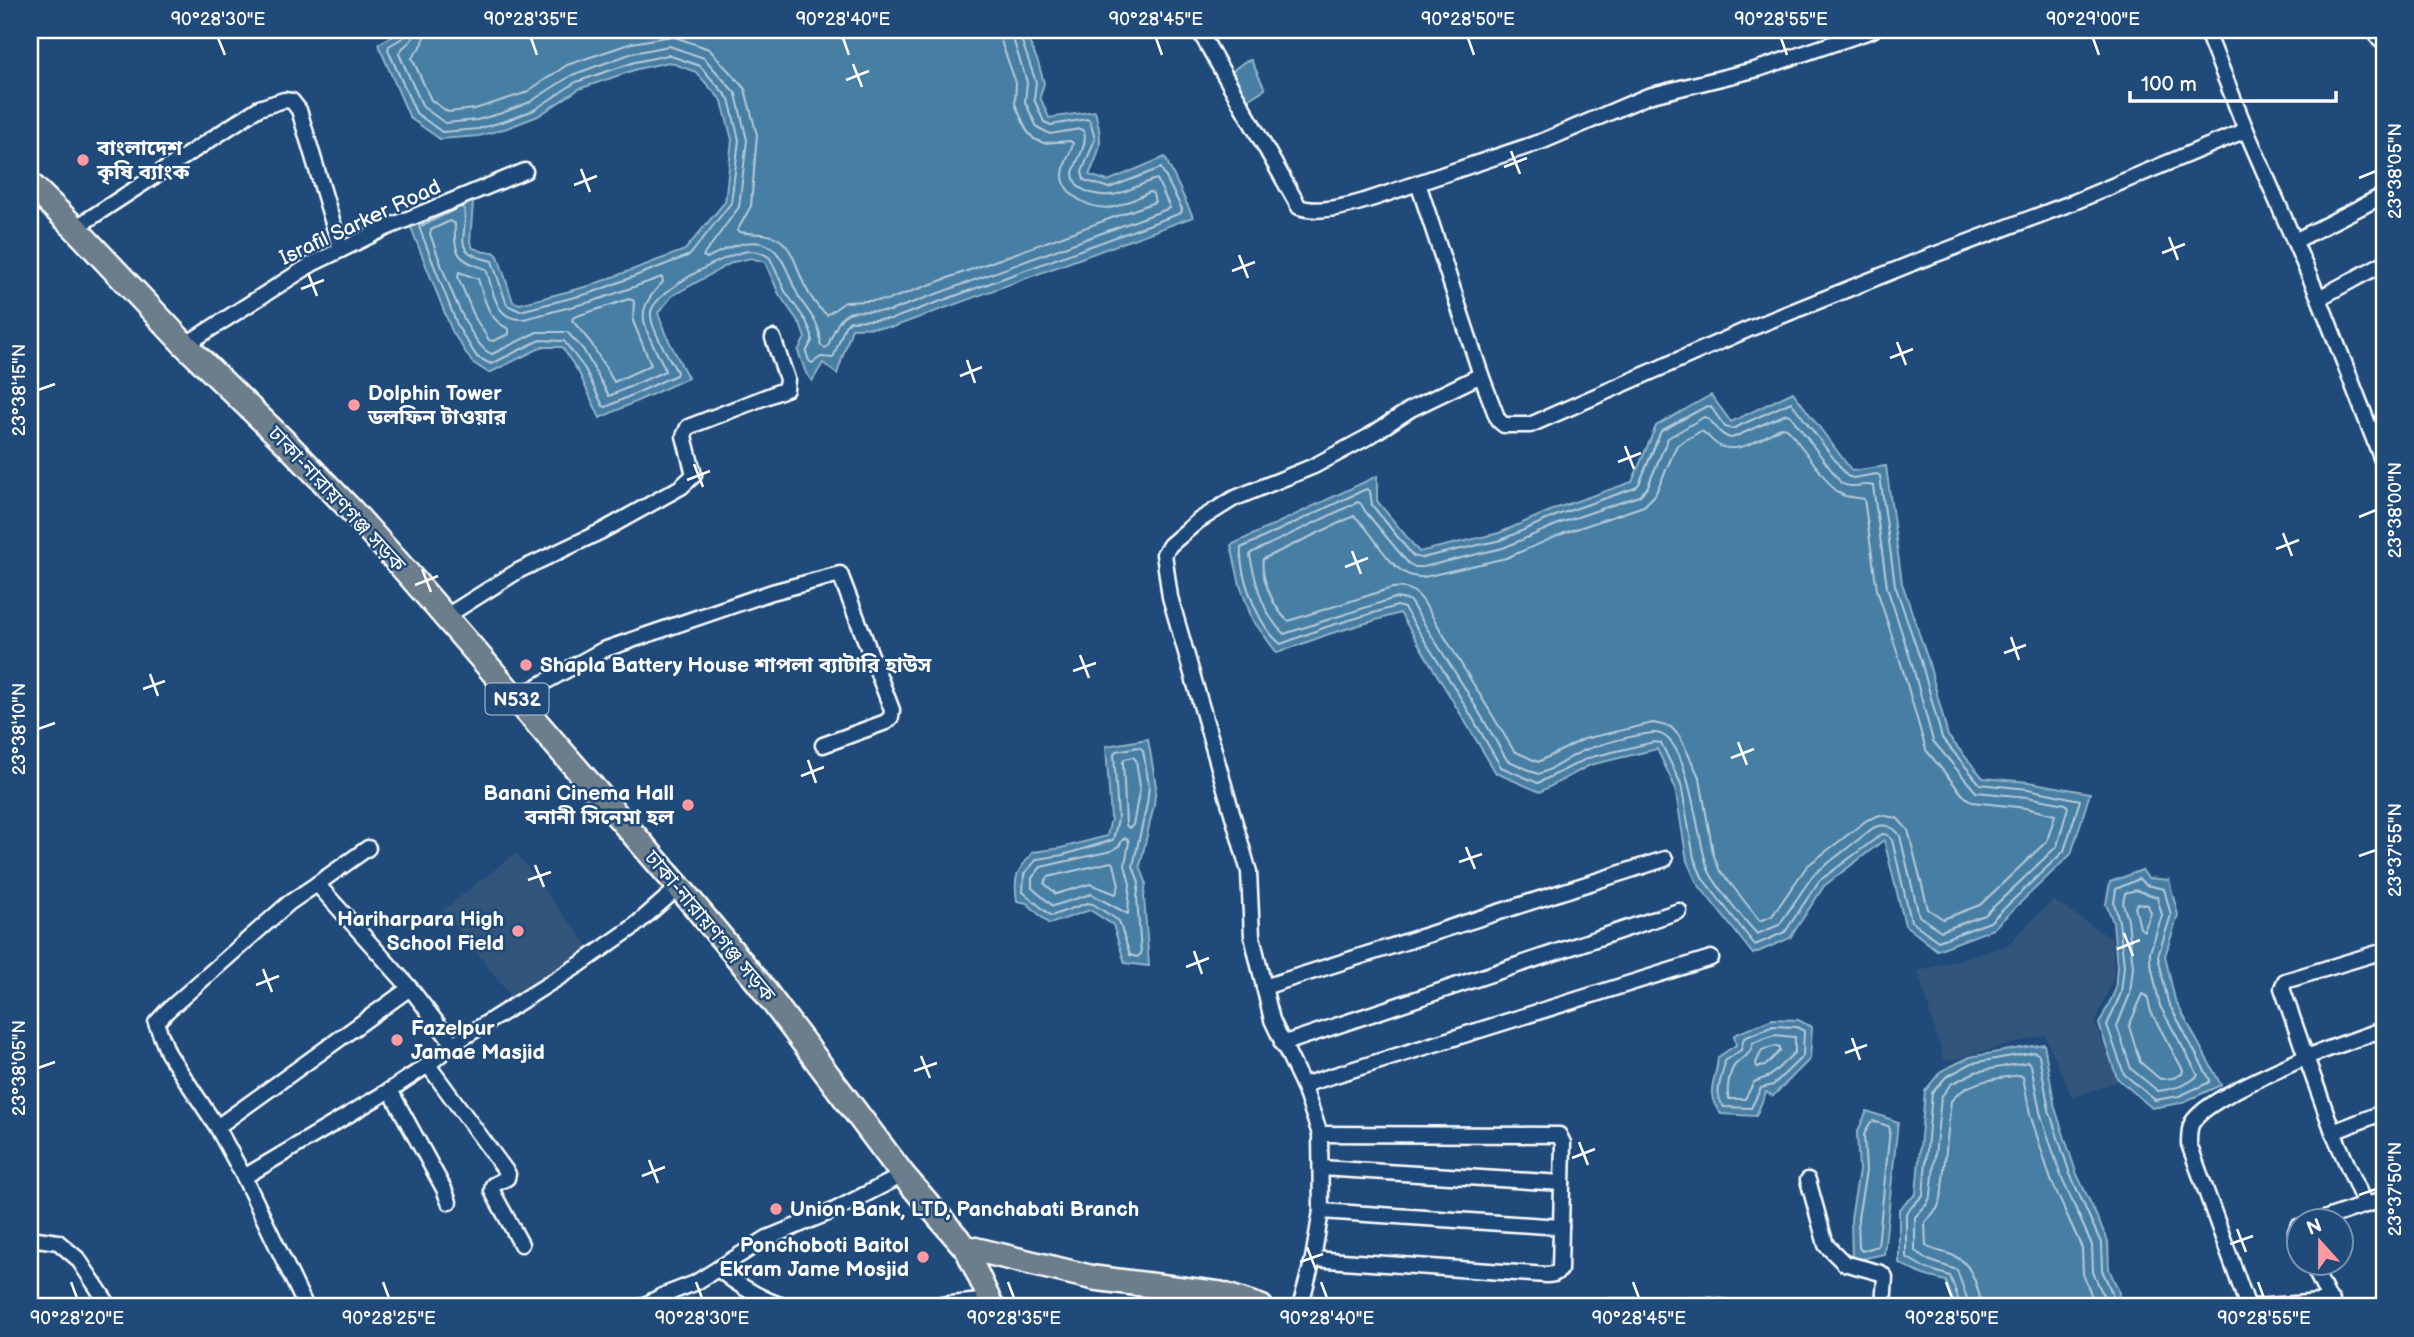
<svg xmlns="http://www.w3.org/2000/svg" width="2414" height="1337" font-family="'Balsamiq Sans','Noto Sans Bengali',sans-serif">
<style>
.built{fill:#32547c}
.water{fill:#477ea3;stroke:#91b2c8;stroke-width:2}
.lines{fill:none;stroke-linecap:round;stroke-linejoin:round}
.shore{stroke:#b5cbda;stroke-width:2}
.minor-casing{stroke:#fff;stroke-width:19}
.primary-casing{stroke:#fff;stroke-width:26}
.trunk-casing{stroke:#fff;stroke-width:28}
.minor{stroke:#1f4a7a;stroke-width:14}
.primary{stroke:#6c7d8b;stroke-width:21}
.trunk{stroke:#6c7d8b;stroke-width:23}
.ticks{fill:none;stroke:#fff;stroke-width:2.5}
.poi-dot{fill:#ff9aa2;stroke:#1f4a7a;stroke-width:2.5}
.labels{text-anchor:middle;stroke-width:5;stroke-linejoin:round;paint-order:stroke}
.shield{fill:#1f4a7a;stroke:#bcc9d7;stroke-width:2}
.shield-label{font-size:19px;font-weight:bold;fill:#fff}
.poi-label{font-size:21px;font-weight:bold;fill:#fff;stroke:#1f4a7a;text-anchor:start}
.street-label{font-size:21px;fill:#fff;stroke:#1f4a7a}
.neatline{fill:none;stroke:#fff;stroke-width:2.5}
.ticks-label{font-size:18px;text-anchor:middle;fill:#fff}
</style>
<rect width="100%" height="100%" fill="#1f4a7a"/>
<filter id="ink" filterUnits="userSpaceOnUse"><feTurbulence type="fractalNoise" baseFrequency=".0143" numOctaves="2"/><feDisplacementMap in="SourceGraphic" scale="14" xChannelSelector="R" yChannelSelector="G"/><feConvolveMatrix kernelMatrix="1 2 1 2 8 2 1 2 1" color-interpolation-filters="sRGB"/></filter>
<g filter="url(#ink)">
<g class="built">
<polygon points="516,853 592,951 520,1008 443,910"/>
<polygon points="2053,900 2112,939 2114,975 2095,1024 2118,1081 2072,1098 2045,1035 1944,1062 1918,971 2006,946"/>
</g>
<g class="water">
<path d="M404 30H1024L1038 62 1044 83 1040 97 1049 118 1095 111C1103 142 1102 147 1089 175L1108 181 1165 157 1193 217 893 327 852 328 837 374 823 363 812 381 806 373 798 351 805 338 800 324 779 294 765 262 751 258 733 262 672 296 658 313 665 333 688 378 600 418 579 373 562 347H542L489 373 472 362 452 331 410 225 468 198 473 203 470 242 473 248 484 252H494L498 256 513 302 520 304 589 286 685 250 725 202 732 140 722 101 696 72 669 62 637 69 579 89 538 116 507 128 479 136 440 139 410 118 378 44Z"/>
<polygon points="1251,60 1265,89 1242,103 1226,76 1244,62"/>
<polygon points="1793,392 1852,471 1886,466 1902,583 1928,660 1948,736 1983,778 2029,782 2090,793 2071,854 1993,929 1937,950 1905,925 1884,840 1824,886 1790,938 1753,954 1697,883 1687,861 1675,787 1657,749 1590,765 1540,792 1496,773 1400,613 1329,634 1277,653 1252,619 1240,585 1231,545 1377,476 1377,501 1419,552 1499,533 1557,508 1632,482 1656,426 1711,395 1731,422"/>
<path d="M1148 739 1156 786 1154 805 1140 866 1146 882 1144 897 1149 966 1125 963 1113 925 1090 910 1049 924 1027 903 1017 901C1013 876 1017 871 1033 852L1061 848 1107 836 1111 819 1106 746Z"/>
<polygon points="2142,870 2148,878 2169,880 2178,915 2165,956 2175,1000 2221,1085 2181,1103 2152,1108 2117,1078 2099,1024 2115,991 2117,966 2113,922 2106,904 2110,882"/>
<path d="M1772 1019 1798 1020 1812 1027 1810 1059 1773 1096 1766 1092 1756 1116 1721 1114C1703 1092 1717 1080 1718 1057L1736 1045 1734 1035Z"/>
<polygon points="2044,1044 2055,1108 2076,1172 2108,1241 2109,1269 2119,1292 2118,1307 1960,1307 1955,1305 1946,1281 1923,1275 1899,1263 1899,1209 1916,1194 1925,1091 1941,1071 1970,1057"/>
<polygon points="1867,1111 1898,1122 1884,1254 1852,1261 1851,1218 1859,1171 1857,1133"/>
<polygon points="1709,1297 1793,1307 1608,1307 1607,1298"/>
</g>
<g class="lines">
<g class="shore">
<path d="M406 30 404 37 389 46 388 50 416 113 442 132 478 129 505 121 534 110 576 82 635 62 668 55 700 66 729 99 739 140 731 203 690 255 591 293 520 311 507 305 492 261C448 251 469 239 464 208L460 207 419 227 458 327 477 357 491 364 540 340 564 341 585 369 603 406 606 407 676 375 677 372C670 359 649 327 651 312 654 291 730 251 750 251 757 251 765 254 770 258L785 291 806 321 812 335V341L806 352 809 361 812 363 821 357 833 358 845 326 850 321 892 319 1181 213 1182 209 1161 168 1109 188 1084 180 1082 172 1095 139 1090 121 1087 119 1051 125 1044 122 1034 99 1036 82 1018 30"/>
<path d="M415 30C414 44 402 44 399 54L423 107 445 123 477 120 502 113 530 102 572 75 633 53 669 46 704 58 736 94 747 140 739 207 703 256 707 258C726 248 760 231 777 253 788 266 791 283 799 297 808 313 823 325 820 345L825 348 828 346C844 302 848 313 890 311L1170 208 1157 179C1131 186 1119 201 1091 193 1080 189 1074 185 1073 173 1077 158 1088 146 1084 131L1080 129 1050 134 1037 127 1025 102 1027 82 1010 30"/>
<path d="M425 30 423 43 412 58 431 100 448 112 475 109 525 93 567 65 632 43 672 36 709 49 745 89 757 135 751 206 737 231C749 236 765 230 780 240 794 250 797 270 804 284 809 295 818 308 827 315L845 302 888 300 1155 202 1153 194 1150 192C1138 197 1126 204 1114 207 1094 211 1063 197 1063 175 1063 163 1071 154 1073 143L1070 141 1044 143 1034 139 1027 131 1015 104 1016 83 1001 41 999 30"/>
<path d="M450 221 455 224C454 254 457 260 486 269 494 291 494 321 524 319L594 301 662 277 663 282C637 308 640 319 656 351 659 357 664 364 665 371L609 396 583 349 567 332H537L492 354C468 347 439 258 430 234L431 230Z"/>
<path d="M459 272 478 279C485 300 487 319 509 329V334L493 341 489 340 475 318 458 277Z"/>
<polygon points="629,299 634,301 633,321 651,365 614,382 591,343 572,320 574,317"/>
<path d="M1791 402 1847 476 1853 478 1877 474 1880 476 1895 585 1921 661 1942 738 1980 784 2028 789 2080 800 2064 851 1990 922 1938 941 1911 921 1892 840 1888 835 1882 834 1819 881 1785 932 1755 945 1703 879 1694 858 1681 784 1661 743 1654 742 1588 758 1538 783 1501 767 1456 690 1404 608 1397 606 1326 627 1281 644C1259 628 1239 575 1241 548L1366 489 1370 491 1372 505 1413 556 1421 558 1501 540 1560 514 1635 488 1639 484 1661 431 1707 406 1711 407 1725 427 1732 429Z"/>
<path d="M1786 414 1790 415 1841 483C1852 490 1863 482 1873 486L1887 587 1912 664 1933 741 1976 792 2027 797 2066 804 2068 807 2057 846 2024 878 1985 915 1941 931 1919 916 1900 836C1894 826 1884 823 1873 828L1813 875 1779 925 1757 934C1741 916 1723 895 1711 875 1696 851 1692 729 1653 733 1634 735 1604 743 1585 750 1569 756 1555 770 1538 774L1507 760 1463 685 1409 600 1395 598 1284 634C1262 614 1256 583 1250 556L1251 553 1358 502 1361 504 1365 511 1408 563 1415 567H1423L1503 548 1563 522 1639 496 1647 488 1668 438 1704 417C1716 421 1717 436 1732 438Z"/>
<path d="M1782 427 1787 428 1835 491 1845 496 1864 499 1877 590 1902 667 1926 750 1963 795 1972 802 2026 808 2055 815 2047 841 1980 905 1943 919 1928 909 1908 830 1897 818 1880 815 1867 820 1807 866 1772 916 1760 921 1719 869 1713 853 1700 779 1680 737 1671 727 1653 723 1584 739 1538 762 1514 751 1423 601C1415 590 1406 586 1392 588L1288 621C1274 609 1260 577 1263 559L1354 516C1377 533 1390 580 1424 577L1506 558 1567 532 1644 506 1655 495 1677 445 1701 431C1708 434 1711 441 1718 445 1738 456 1765 436 1782 427Z"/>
<polygon points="1139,747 1143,750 1149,786 1147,804 1133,866 1139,883 1137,897 1141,954 1137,957 1130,955 1119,921 1093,904 1087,903 1051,916 1023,892 1024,874 1037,859 1063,855 1113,840 1118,819 1114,754 1116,751"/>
<polygon points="1133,757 1136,760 1140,787 1133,825 1129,828 1126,825 1123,762 1125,759"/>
<polygon points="1127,838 1129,842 1125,865 1130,884 1128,914 1091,894 1053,906 1032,888 1032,878 1041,867 1111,851 1119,846 1123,839"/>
<polygon points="1111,862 1114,864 1119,885 1116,894 1090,884 1056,894 1044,883 1048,877"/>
<polygon points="2139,879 2146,885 2164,889 2171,915 2158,956 2168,1002 2210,1080 2208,1083 2179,1096 2155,1100 2124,1074 2107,1025 2121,993 2124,966 2119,921 2114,903 2116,889"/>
<path d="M2136 890 2157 897 2162 915 2150 952V960L2160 1006 2198 1075C2188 1086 2172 1089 2158 1091L2131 1069 2117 1026 2130 994 2133 967 2128 920 2123 903 2125 893Z"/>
<polygon points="2138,903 2148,905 2151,913 2144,931 2140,928 2135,907"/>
<polygon points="2143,994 2147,996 2151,1012 2183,1070 2182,1074 2173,1078 2160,1079 2140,1062 2129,1026"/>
<path d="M1773 1026 1796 1027 1804 1031 1803 1056 1773 1085 1761 1088 1751 1108 1724 1107C1712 1093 1723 1077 1725 1061L1741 1050 1744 1038Z"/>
<path d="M1774 1035 1795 1037V1052L1770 1076 1754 1082 1745 1099H1729C1726 1091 1729 1072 1735 1065 1742 1055 1748 1061 1753 1043Z"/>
<polygon points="1776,1046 1780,1047 1780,1051 1765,1066 1757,1067 1756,1063 1762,1050"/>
<polygon points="1873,1121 1888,1126 1890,1129 1878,1246 1862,1251 1859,1248 1858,1218 1866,1171 1864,1135 1870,1123"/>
<polyline points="1614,1307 1617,1305 1708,1304 1736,1307"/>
<polyline points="1961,1307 1950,1276 1925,1268 1906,1257 1906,1213 1923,1195 1932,1093 1946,1077 1972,1063 2035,1052 2039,1055 2049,1110 2070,1174 2101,1243 2102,1270 2112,1293 2111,1307"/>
<polyline points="1970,1307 1957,1270 1928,1260 1915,1251 1915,1217 1927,1204 1931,1195 1941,1097 1951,1084 1975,1072 2028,1062 2031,1065 2040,1112 2061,1176 2092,1245 2093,1272 2103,1295 2103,1307"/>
<path d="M1981 1307C1980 1292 1972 1265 1958 1258 1948 1252 1936 1252 1926 1246L1925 1222 1937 1209 1941 1199 1951 1101C1968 1080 1995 1079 2020 1075L2023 1077 2030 1114 2051 1180 2082 1248 2083 1274 2092 1297V1307"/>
</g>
<g class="minor-casing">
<g id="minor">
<path d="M1199 30 1299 207C1330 218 1386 193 1418 183"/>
<polyline points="2206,30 2246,130 2319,298 2384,465"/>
<polyline points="2375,30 2379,39 2384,42"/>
<polyline points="75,228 259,108 284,100 292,101 299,110 341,250"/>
<polyline points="2295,241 2384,195"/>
<polyline points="2319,298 2384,263"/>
<polyline points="185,345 312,264 386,228 525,171"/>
<polyline points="1481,375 1498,420 1504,425 1530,425 1749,329 1918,261 2074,202 2246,130"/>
<polyline points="445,617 518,571 602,531 681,487 694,475 684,436 688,427 786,389 787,379 773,338"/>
<polyline points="516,698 603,650 772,592 840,574 892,710 891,717 886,722 823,745"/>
<polyline points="317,884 368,848"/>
<polyline points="1264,987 1665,859"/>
<polyline points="410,988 453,1044"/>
<polyline points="1282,1044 1679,911"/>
<polyline points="428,1065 508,1174 507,1178 493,1185 492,1191 521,1244"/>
<polyline points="1303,1085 1711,958"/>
<polyline points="390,1090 444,1189 449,1202"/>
<polyline points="217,1127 410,988 317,884 289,903 167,1011 156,1023 168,1053 217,1127 244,1177"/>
<polyline points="2333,1132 2384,1112"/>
<polyline points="1321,1168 1562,1183"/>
<polyline points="1808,1180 1826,1245 1844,1263 1881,1273 1885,1277 1883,1307"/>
<polyline points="2365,1205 2384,1200"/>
<polyline points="1321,1211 1561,1227"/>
<polyline points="2315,1222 2365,1205 2333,1132 2306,1057 2384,1029"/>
<polyline points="2298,1227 2296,1232 2298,1238"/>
<polyline points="30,1238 58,1242 78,1259 110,1307"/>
<polyline points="1313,1259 1547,1275 1554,1274 1560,1270 1563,1143 1559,1135 1320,1134"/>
<polyline points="2312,1264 2333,1307"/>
<path d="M718 1269C739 1286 762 1300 787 1307"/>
<polyline points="306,1307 244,1177 390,1090 428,1065 453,1044 579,965 632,928 679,887"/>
<polyline points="641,1307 664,1295 695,1283 767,1238 833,1211 903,1175"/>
<polyline points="920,1307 991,1300"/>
<polyline points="1300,1307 1313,1259 1321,1211 1320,1134 1303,1085 1272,1020 1252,936 1249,872 1170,597 1164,554 1170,545 1198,521 1233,499 1314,466 1368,437 1411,409 1481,375 1418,183 1543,141 1648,96 1758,69 1873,30"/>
<path d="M2248 1307 2189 1144C2189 1138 2189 1128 2192 1123 2206 1099 2280 1070 2306 1057L2282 988 2285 981 2384 951"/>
<polyline points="2254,1307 2332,1301"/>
</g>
</g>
<g class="primary-casing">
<polyline id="primary" points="965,1247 993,1307"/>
</g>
<g class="trunk-casing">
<polyline id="trunk" points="30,184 75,228 185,345 288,445 351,510 410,576 679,887 758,982 903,1175 965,1247 1094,1278 1221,1294 1261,1307"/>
</g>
<use href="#minor" class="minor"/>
<use href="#primary" class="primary"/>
<use href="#trunk" class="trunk"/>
</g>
</g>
<path class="ticks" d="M218 38 225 55M531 38 537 55M843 38 849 55M1156 38 1162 55M1468 38 1474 55M1781 38 1787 55M2093 38 2099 55M853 64 862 87M846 80 869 71M1511 151 1520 174M1504 167 1527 158M581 169 590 192M2359 178 2376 171M574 185 597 176M2169 237 2178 260M2162 253 2185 244M1239 255 1248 278M1232 271 1255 262M308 273 317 296M301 289 324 280M1897 342 1906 365M1890 358 1913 349M967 360 975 383M960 376 982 367M38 390 55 384M1625 446 1634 469M1618 462 1641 453M694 464 703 487M687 480 710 471M2359 517 2376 510M2283 533 2292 556M2276 549 2299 540M1352 551 1361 574M1345 567 1368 558M422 569 431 592M415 585 438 576M2011 637 2019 660M2004 653 2026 645M1080 655 1089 678M1073 671 1096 663M150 674 158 696M143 689 165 681M38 729 55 723M1738 742 1747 765M1731 758 1754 749M808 760 816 783M801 776 824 767M1466 847 1475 869M2359 856 2376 850M1459 862 1482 854M535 865 544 887M528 880 551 872M2124 933 2133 956M2117 949 2140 940M1194 951 1202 974M1186 967 1209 958M263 969 272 992M256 985 279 976M1852 1038 1860 1060M1845 1053 1867 1045M921 1056 930 1078M38 1068 55 1062M914 1071 937 1063M1579 1142 1588 1165M1572 1158 1595 1149M649 1160 658 1183M642 1176 665 1167M2359 1195 2376 1189M2237 1229 2246 1252M2230 1244 2253 1236M1307 1247 1316 1270M1300 1262 1323 1254M71 1282 77 1298M383 1282 389 1298M696 1282 702 1298M1008 1282 1014 1298M1321 1282 1327 1298M1633 1282 1639 1298M1946 1282 1952 1298M2258 1282 2264 1298"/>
<g class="poi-dot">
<circle cx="83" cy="160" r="7"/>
<circle cx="354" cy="405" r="7"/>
<circle cx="526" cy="665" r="7"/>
<circle cx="688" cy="805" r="7"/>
<circle cx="518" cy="931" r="7"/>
<circle cx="397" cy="1040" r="7"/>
<circle cx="776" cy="1209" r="7"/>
<circle cx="923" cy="1257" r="7"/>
</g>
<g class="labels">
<rect class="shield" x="485.5" y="683.5" width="63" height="31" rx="5"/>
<g class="shield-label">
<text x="517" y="706">N532</text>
</g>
<g class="poi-label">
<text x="97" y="155">বাংলাদেশ<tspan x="97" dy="24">কৃষি ব্যাংক</tspan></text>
<text x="368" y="400">Dolphin Tower<tspan x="368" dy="24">ডলফিন টাওয়ার</tspan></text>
<text x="540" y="672">Shapla Battery House শাপলা ব্যাটারি হাউস</text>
<text x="674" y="800" text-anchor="end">Banani Cinema Hall<tspan x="674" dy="24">বনানী সিনেমা হল</tspan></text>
<text x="504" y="926" text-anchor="end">Hariharpara High<tspan x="504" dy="24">School Field</tspan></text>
<text x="411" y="1035">Fazelpur<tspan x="411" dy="24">Jamae Masjid</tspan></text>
<text x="790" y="1216">Union Bank, LTD, Panchabati Branch</text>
<text x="909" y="1252" text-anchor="end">Ponchoboti Baitol<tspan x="909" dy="24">Ekram Jame Mosjid</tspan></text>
</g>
<g class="street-label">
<text transform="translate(360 222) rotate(-25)" y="7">Israfil Sarker Road</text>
<text transform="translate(337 499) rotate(47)" y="7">ঢাকা-নারায়ণগঞ্জ সড়ক</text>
<text transform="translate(710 926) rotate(50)" y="7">ঢাকা-নারায়ণগঞ্জ সড়ক</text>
</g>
</g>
<rect width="2414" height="1337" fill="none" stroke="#1f4a7a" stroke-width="77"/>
<g transform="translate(2320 1242) rotate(339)"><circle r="33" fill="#1f4a7a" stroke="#7992af" stroke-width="2"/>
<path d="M0-5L12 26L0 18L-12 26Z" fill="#ff9aa2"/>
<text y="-10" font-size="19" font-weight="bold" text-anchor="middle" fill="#ffffff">N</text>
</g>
<path d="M2130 91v10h206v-10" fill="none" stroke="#ffffff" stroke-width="3.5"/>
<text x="2141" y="91" font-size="21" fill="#ffffff" stroke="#1f4a7a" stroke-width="5" paint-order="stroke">100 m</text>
<rect x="38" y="38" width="2338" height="1260" class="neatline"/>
<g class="ticks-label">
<text x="218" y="25">90°28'30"E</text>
<text x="531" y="25">90°28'35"E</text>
<text x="843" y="25">90°28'40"E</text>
<text x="1156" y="25">90°28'45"E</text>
<text x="1468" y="25">90°28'50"E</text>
<text x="1781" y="25">90°28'55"E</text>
<text x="2093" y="25">90°29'00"E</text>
<text transform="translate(2395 171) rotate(-90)" y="6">23°38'05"N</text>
<text transform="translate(19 390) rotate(-90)" y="6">23°38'15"N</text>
<text transform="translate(2395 510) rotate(-90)" y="6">23°38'00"N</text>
<text transform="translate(19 729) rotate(-90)" y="6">23°38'10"N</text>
<text transform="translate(2395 850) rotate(-90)" y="6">23°37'55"N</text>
<text transform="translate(19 1068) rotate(-90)" y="6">23°38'05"N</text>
<text transform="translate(2395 1189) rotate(-90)" y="6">23°37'50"N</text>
<text x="77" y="1324">90°28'20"E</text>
<text x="389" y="1324">90°28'25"E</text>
<text x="702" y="1324">90°28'30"E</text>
<text x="1014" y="1324">90°28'35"E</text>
<text x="1327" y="1324">90°28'40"E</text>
<text x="1639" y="1324">90°28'45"E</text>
<text x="1952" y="1324">90°28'50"E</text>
<text x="2264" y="1324">90°28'55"E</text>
</g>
</svg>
